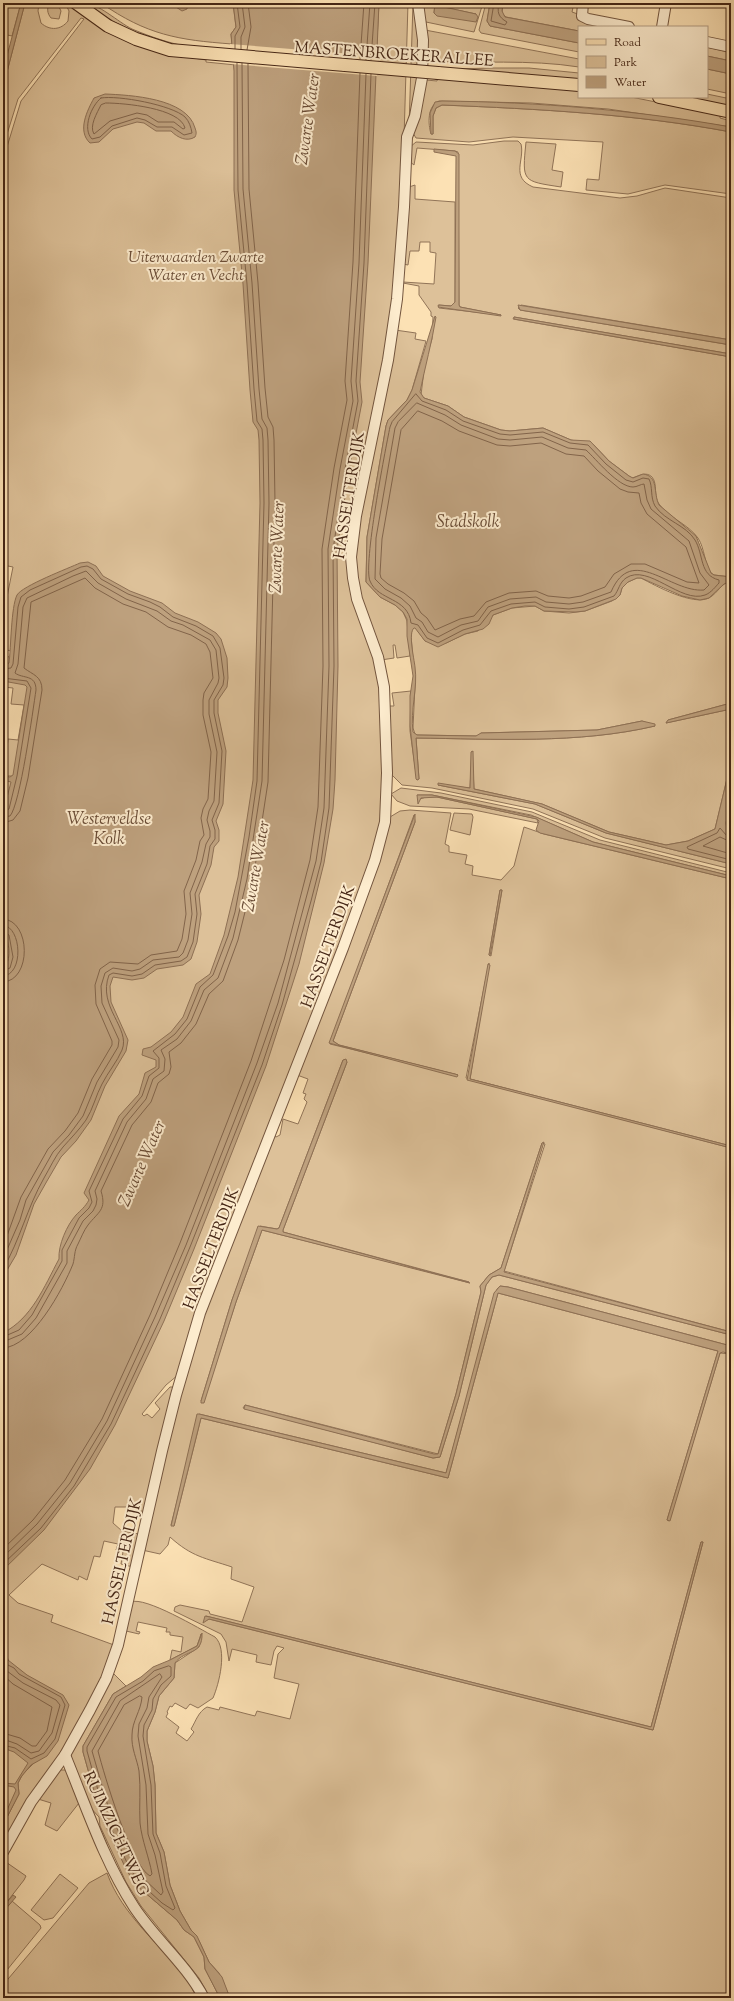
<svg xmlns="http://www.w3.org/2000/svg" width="734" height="2001" font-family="'Sorts Mill Goudy',serif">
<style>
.green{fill:#ddc199;stroke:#917458;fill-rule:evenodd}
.water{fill:#bea17e;stroke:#8e7054}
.pier{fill:#fce1b4}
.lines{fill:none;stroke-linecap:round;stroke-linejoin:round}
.shore{stroke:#82644a;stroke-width:1}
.minor-casing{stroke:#73553e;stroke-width:12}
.major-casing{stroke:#452616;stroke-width:14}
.minor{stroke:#fdecce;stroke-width:10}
.major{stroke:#fce1b4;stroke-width:12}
.major-bridge-casing{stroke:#452616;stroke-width:14;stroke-linecap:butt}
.major-bridge{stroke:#fce1b4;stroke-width:12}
.labels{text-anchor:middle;stroke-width:4;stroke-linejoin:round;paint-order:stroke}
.street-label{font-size:16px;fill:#452616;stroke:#fdecce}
.park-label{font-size:16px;font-style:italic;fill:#6b4d37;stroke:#fdecce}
.water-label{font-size:17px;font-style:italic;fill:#694b35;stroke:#fdecce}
</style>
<rect width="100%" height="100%" fill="#fce1b4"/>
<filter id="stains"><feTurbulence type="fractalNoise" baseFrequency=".005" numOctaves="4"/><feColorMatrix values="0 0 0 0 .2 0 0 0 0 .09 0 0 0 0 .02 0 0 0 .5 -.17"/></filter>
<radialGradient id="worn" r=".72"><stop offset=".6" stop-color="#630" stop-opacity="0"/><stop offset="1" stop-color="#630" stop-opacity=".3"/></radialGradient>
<g class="green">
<polygon points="3,3 21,3 12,36 3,34 5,21 3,20"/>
<path d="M25 3H39L38 11 41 23C50 31 61 30 68 21L69 11 65 3H69L90 19 182 56 206 60V62L375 79 379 3H408L403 172 393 306 349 550 379 673 384 791 377 844 178 1375 166 1385 142 1414 144 1416 147 1414 152 1418 160 1409 155 1403 170 1387H174L145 1512 127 1507H115L113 1523 122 1531 139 1534 133 1567 121 1564 123 1552 116 1550 118 1544 104 1541 100 1557 94 1556 87 1580 79 1576 78 1580 42 1564 9 1595 18 1603 53 1615 51 1622 114 1645 98 1693 3 1849V1825L19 1794 18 1783 23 1774 35 1762 30 1763 16 1783 18 1789 3 1821V1650L5 1660 8 1661 3 1639V779L12 780V776H3V757H6L8 739 18 740 24 705 11 704 13 688 3 687V656L10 657 11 651 3 649V617L13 567 3 565V160L21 101 84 19 81 18 18 99 3 147V87Z"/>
<path d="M49 3H57L61 11 59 19 51 18C47 13 47 9 49 3Z"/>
<path d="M84 3C98 3 118 22 132 29 151 37 169 43 189 47 145 40 120 27 84 3Z"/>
<path d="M101 3H233L236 27 231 34 232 44C178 40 147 35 101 3Z"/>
<polygon points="413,3 415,3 420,61 409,127"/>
<polygon points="420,3 435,3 434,13 476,14 443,7 444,3 483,3 474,32 426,22 424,20"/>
<polygon points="486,3 490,3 487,21 490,26 579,43 579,52 481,33 479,30"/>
<polygon points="503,3 574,3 572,12 614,27 579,27 579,31 506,17 502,13"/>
<path d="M425 30 579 59V67C529 59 478 64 428 61Z"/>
<polygon points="707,47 731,53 731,61 707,56"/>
<polygon points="495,68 529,68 579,73 579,80 453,69"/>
<polygon points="707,69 731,74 731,94 707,89"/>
<path d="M438 77 579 89V97H631L720 115V118L731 121V127L608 109 531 103 439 101C427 106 428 124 431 134H433V116L436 108 442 105C539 109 635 114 731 132V194L665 185 628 194 586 190 587 179 599 180 603 142 513 137 469 142 416 138 413 133 426 80 437 81Z"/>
<polygon points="707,94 731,99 731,106 681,97 707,97"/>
<path d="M504 141H518L521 144C525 160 510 177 533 187L620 198 637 196 665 188 731 198V340L521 305 518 308 520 310 731 345V354L514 317 513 319 731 357V577L714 575 711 573C704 563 705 549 698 538 688 524 669 518 659 504 653 496 658 484 652 477 646 471 639 476 632 478L629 476 609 461 594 445 571 440 543 428 510 431 501 430 464 417 448 406 424 398 421 395 425 362 432 339 433 317 431 316V312L419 295V286L403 283V282L434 284 436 253 430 252V242H420L419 251H410L408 265 403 264 409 187 415 185V199L455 202V302L451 306 438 305 439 308 501 315 460 307 459 305 458 152 455 151 417 148 414 165 409 161 410 147 416 142 473 145Z"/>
<path d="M526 142 556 144 552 170 563 172 561 187C522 181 522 182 526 142Z"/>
<polygon points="395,330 416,333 415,339 426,341 412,390 407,400 388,420 386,426 367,537 366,582 380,597 395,605 403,612 407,621 410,656 397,658 395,645 393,645 394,658 381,660 355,580 356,540"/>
<path d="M637 578H641C656 586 693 606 709 598 718 593 721 583 731 581V703L668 720 666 723 731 709V762L715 829 688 841 666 845 609 832 542 804 474 789 472 751 470 788 438 785 535 804 606 833 731 864V869L605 838 533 809 432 788 402 785 392 775 388 706H394L392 693 411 691 410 731 417 780 419 779 416 738C495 739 578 744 655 726L642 721 597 730 481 733 478 736 417 735 415 734 413 728 415 685 411 635 412 629 415 627 425 641 446 643 465 634 478 631 493 615 512 608 535 606 544 611 569 613 585 611 612 601 620 595 622 588 628 582Z"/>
<polygon points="401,788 441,793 532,812 600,840 731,873 731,876 593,842 531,815 432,795 417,795 420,799 426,797 437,797 537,819 538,823 469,809 410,806 397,801 391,794"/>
<path d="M731 800V835C723 824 728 812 731 800Z"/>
<path d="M410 810 451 813 445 844 449 846V852L467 855 465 864 473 866 472 875 501 880 514 866 524 827 544 834 731 879V1146L470 1079 489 963 466 1078 731 1148V1332L504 1271 545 1144 542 1143 501 1268 489 1275 480 1286 481 1292 456 1394 438 1454 245 1405 243 1408 433 1458 440 1457 459 1396 486 1285 492 1277 499 1275 731 1335V1346L508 1287 500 1286 497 1289 446 1473 199 1414 171 1525 174 1526 201 1418 448 1478 498 1293 718 1351 667 1520 669 1521 720 1353 731 1354V1998H230L219 1973 209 1962 199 1941 191 1930 180 1911 170 1885 164 1852 156 1833 155 1785 153 1766 147 1741V1731L155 1712 159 1696 174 1678 175 1663 199 1647 201 1634 197 1646 170 1660 172 1650 181 1652 183 1637 170 1635V1632H166L167 1628 138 1622 136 1631 140 1632 139 1634 126 1631 131 1602C145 1596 200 1629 215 1637 228 1649 219 1684 213 1698L198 1708 190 1704 186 1709 175 1703 172 1707 170 1706 167 1712 168 1713 166 1717 179 1727 176 1733 187 1741 194 1732 191 1729C196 1721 198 1712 207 1707L219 1710 220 1707 255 1716 257 1711 290 1719 299 1684 274 1678 278 1654 284 1648 277 1646 274 1651 271 1665 256 1662 257 1655 232 1649 229 1661 226 1642 221 1634 174 1611 175 1607 180 1605 209 1611 210 1614 242 1622 254 1587 231 1579 232 1567C205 1558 192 1557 170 1537L168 1545 160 1554 142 1550 166 1442 204 1313 273 1135 276 1137 280 1135 283 1119 298 1124 307 1102 304 1099 306 1094 303 1093 308 1079 297 1075 390 817 400 811ZM414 815 415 822 333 1041 339 1045 458 1075 330 1044ZM500 890H502L491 956 489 955ZM343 1060 347 1062 283 1230V1232L469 1282 262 1230 236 1302 203 1403 201 1401 232 1300 260 1226 277 1229 279 1228ZM701 1542H703L653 1730 209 1619 207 1620 206 1616 651 1727Z"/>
<polygon points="454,813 472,814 473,817 470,835 450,830"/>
<polygon points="112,1672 126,1686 113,1694 83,1746 83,1752 101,1816 130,1876 136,1885 177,1920 184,1930 194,1937 204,1957 205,1969 220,1998 210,1998 199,1978 141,1906 126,1882 100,1826 99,1817 88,1805 71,1759 71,1754"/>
<polygon points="59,1770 68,1770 79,1803 57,1831 45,1825 51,1803 38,1799"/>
<polygon points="3,1860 26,1876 24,1880 3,1907"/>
<path d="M107 1873C122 1915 159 1943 185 1977 190 1983 193 1991 197 1998H3V1985L89 1883Z"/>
<polygon points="60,1874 78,1888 53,1918 44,1920 31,1910"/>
<polygon points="12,1901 40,1925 41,1928 3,1975 3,1912"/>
</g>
<g class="water">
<polygon points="21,3 25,3 3,87 3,71"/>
<polygon points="170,3 188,3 187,9 182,11"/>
<path d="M233 3H379L368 263 360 382 362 402 349 470 337 550 338 666 335 780 333 809 324 863 299 964 266 1066 194 1249 164 1321 115 1425 90 1469 44 1530 3 1570V1333C32 1318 44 1287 59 1259 58 1245 67 1225 76 1215 81 1210 85 1207 89 1200L84 1193 119 1116 139 1094 145 1073 156 1067V1060L142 1055 143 1049 151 1047 171 1032 183 1017 196 984 210 974 224 935 238 877 253 780 260 503 259 440 258 430 253 422 250 390 243 284 234 190V71L231 34 236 27Z"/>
<polygon points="435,3 444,3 444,7 476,14 478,17 476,22 437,16 434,13"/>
<polygon points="490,3 503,3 502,11 505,17 579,31 579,43 490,26 487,21"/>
<polygon points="707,56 731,61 731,74 707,69"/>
<path d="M105 94C130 95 187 98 195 128 196 131 197 133 195 137 187 142 178 138 171 131H156L144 123 137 122 113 129 99 142 90 143C77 131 87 111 94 98Z"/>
<path d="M442 101C539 102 635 110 731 127V132C635 114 539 109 442 105L436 108 433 116V134H431L430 113 435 102Z"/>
<polygon points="434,149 455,151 459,154 459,305 460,307 501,315 501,316 438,307 439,305 451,306 455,302 456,156 434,152"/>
<polygon points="518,305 731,340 731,345 520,310"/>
<path d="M435 316 436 317C432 342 425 367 420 392L424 398 448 406 464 417 501 430 510 431 543 428 571 440 590 441 609 461 629 476 633 478 643 474C659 476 653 493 659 505L696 536 711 573 714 575 731 577V581L724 584 709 598 700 600 682 596 641 578H637L628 582 622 588 620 595 616 599 585 611 575 612 544 611 535 606H525L512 608 493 615 489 624 483 629 465 634 438 647 425 641 415 628H414C408 633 414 658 415 667 418 688 410 710 413 732L417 735 476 736 481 733 597 730 642 721 655 724V726C578 744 495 739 416 738L419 779 417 780 416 779 410 726V696L413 676 407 636V619L403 612 395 605 380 597 366 582 367 537 386 426 388 420 407 400 412 390Z"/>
<polygon points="514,317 731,354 731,357 514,319"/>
<path d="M88 562 96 566 103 576 130 591 162 603 175 613 198 622 216 633 221 639 227 658 228 678 227 687 218 700V713L226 751 223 804 216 821 219 830V841L214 847 211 865 199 895 201 914 197 942 191 959 183 965 157 969 144 978 132 980 113 977 110 986 111 1002 128 1040 126 1051 105 1086 91 1120 76 1141 61 1157 47 1181 34 1204 16 1255 3 1277V969C12 960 10 942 3 932V813L11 782 3 780V776L10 777 13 775 27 687 25 685 3 681V666L9 663C11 648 11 607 17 595 22 586 69 568 80 563Z"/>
<polygon points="731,703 731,709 666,723 668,720"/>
<polygon points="473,751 474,789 542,804 609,832 666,845 688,841 715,829 731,762 731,800 726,823 727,829 731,835 731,864 606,833 535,804 438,785 438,783 470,788 471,752"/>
<polygon points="417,795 432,795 536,817 593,842 731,876 731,879 540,833 536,830 539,821 537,819 437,797 421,798 418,804"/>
<polygon points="415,814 415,822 333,1041 339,1045 455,1074 458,1075 457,1077 329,1043"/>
<polygon points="500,890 502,890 490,956 489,955"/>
<polygon points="488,964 490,965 470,1079 731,1146 731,1148 467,1080"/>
<polygon points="346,1059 347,1062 283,1230 283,1232 470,1283 262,1230 236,1302 204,1403 201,1403 201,1401 232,1300 258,1226 277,1229 279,1228 343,1060"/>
<polygon points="544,1142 504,1272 731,1332 731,1335 499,1275 492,1277 486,1285 459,1396 440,1457 433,1458 244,1409 245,1405 434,1454 438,1454 456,1394 481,1292 480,1286 489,1275 501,1268 542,1143"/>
<polygon points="500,1286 508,1287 731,1346 731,1354 723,1352 720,1353 670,1521 667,1520 718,1351 498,1293 448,1478 201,1418 174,1526 171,1526 197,1414 199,1414 446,1473 494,1293"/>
<polygon points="701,1542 703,1542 653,1730 209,1619 203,1623 205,1616 210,1617 651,1727"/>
<path d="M202 1633C203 1656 185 1649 175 1663L174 1678 159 1696 155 1712 147 1731V1741L153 1766 155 1785 156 1833 164 1852 170 1885 180 1911 191 1930 197 1936 209 1962 222 1977 230 1998H220L205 1969 204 1957 194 1937 184 1930 177 1920 136 1885 126 1869 101 1816 83 1752V1746L113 1694 141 1677 153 1667 170 1660 197 1646Z"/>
<polygon points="3,1639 8,1660 27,1675 63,1695 69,1705 58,1741 47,1756 31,1765 21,1777 18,1783 19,1794 3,1825 3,1819 16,1790 14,1787 3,1785 3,1783 15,1784 28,1763 14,1752 3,1748"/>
<polygon points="13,1895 16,1897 3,1912 3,1907"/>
</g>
<polygon class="pier" points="230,44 378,56 377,76 231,64"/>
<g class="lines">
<g class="shore">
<path d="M494 3 491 21 505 25 507 22C498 17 497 12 499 3"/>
<polyline points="235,49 235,36 240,27 237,3"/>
<polyline points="241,49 241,37 245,27 242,3"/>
<polyline points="247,50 251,27 248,3"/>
<polyline points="360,59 364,3"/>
<polyline points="366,60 370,3"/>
<polyline points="371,60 375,3"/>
<path d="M101 98C118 95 172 105 185 117 189 121 191 127 192 133L184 135 172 127H157L145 120 137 118 112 126 100 137 92 139C82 129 91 106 101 98Z"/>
<path d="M106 103C124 103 180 108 185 128L183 129 174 122H158L147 115 137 113 110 121 94 134C89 126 97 113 101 105Z"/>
<path d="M416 394 422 401 446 410 463 421 500 434 510 435 543 432 570 443 588 445 606 464 626 480 633 482 643 478 649 479C653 487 650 497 655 506 665 521 686 525 695 540 704 555 699 575 719 580V583C716 586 711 593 705 595 681 604 648 563 626 578 619 583 619 590 614 596L584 607 569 609 545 607 535 602 511 604 491 611 480 625 463 630 438 643 427 638 418 625 411 623C408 597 378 601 370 581 363 565 385 451 390 427L392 422Z"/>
<path d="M417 403 445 415 461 425 498 439 510 440 542 437 568 448 586 450C596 459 618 487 633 487 637 487 641 484 644 484L647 500 651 509 689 541 700 573 709 585 704 590C670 593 632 543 611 592L583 602 569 604 546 602 536 597 510 599 488 607 478 621 461 625 438 637 428 632 422 622 416 618 410 606 401 598 385 589 375 579 376 538 395 428 398 422Z"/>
<polygon points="418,411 442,421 459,431 497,445 510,446 541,443 566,454 584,456 598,471 620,489 628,492 639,493 641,503 647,514 686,547 699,583 687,582 645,564 631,564 614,574 605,587 581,596 569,598 548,596 536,591 509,593 486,602 474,616 460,619 435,630 427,618 421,613 414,601 404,593 388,584 381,578 380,574 382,539 401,430"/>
<path d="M3 669 11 668 13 664 18 607 21 597 30 590 81 567 87 566 93 569 101 579 128 594 150 602 160 607 173 617 196 626 213 636 220 648 224 678 223 685 214 700V713L222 751 219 803 212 820 215 830V839L210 846 207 864 195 894 197 914 193 942 187 957 181 961 155 965 142 974 132 976 113 973 109 975C97 1007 131 1028 122 1050 117 1062 108 1072 102 1084 96 1095 93 1109 86 1120 79 1130 71 1138 63 1147 55 1156 50 1168 44 1178 27 1208 20 1240 3 1269"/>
<polyline points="3,678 27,681 31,688 17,776 9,809 3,812"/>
<path d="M3 817 10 816C20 805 33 710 36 690 36 674 23 679 15 673L18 664 23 607 27 598 73 576 86 571 98 583 126 599 157 611 171 621 183 625 210 640 216 650 219 678 218 683 209 700V714L217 752 214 801 209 811 207 820 210 831V837L206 844 202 862 190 893 192 914 188 940 183 953 179 957 153 960 140 969 132 971 113 968 105 973 101 986 102 1003 119 1040 118 1047 97 1082 83 1116 69 1135 53 1152 26 1200 20 1220 3 1259"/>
<path d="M3 823 13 820 20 811 28 778 42 690C42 676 33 675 24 668L31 602 85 578 95 588 123 604 146 612 168 627 191 635 206 644 210 652 213 678 204 693 203 700V715L211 752 208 799 203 809 201 818 204 835 200 841 196 860 184 891 186 914 182 939 177 951 151 955 138 964 110 962 100 969 95 985 96 1004 112 1041V1045L92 1079 78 1113 65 1131 48 1149 21 1197 3 1247"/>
<polyline points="731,837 727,836 720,828 717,833 687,847 688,849 731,860"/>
<polyline points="731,842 720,837 703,846 731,854"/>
<path d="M3 919C31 920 32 981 3 982"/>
<path d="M3 925C22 927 24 975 3 976"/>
<polyline points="3,931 9,935 13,957 10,968 3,971"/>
<polyline points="3,1337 19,1330 32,1315 62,1261 62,1250 79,1218 89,1208 92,1202 89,1191 123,1119 142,1096 149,1076 159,1068 159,1058 153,1051 175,1034 187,1019 200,987 213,975 228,936 235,912 249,837 257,781 264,503 263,440 262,429 257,421 254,389 247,284 238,190 237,63"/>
<polyline points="3,1342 22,1334 36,1318 67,1263 67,1251 83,1221 93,1211 96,1205 97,1199 95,1191 127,1122 146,1099 153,1079 164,1071 165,1059 161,1050 177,1039 191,1021 204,990 218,978 233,938 247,879 262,781 269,503 268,440 267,428 262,419 259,389 252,283 243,189 242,63"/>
<path d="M3 1348C32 1347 63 1289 73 1264 75 1257 74 1251 78 1244 81 1238 84 1230 88 1225 98 1212 107 1210 101 1191L132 1125 151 1102 158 1083 169 1074 171 1067 169 1052 181 1043 196 1024 209 994 223 981 238 940 253 880 268 782 275 503 274 440 273 427 268 417 265 388 258 283 249 189 248 64"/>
<polyline points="3,1549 33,1520 65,1480 102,1419 150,1315 180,1243 251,1061 284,960 310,860 318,807 323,666 322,549 334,468 347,400 345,381 353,262 360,73"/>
<polyline points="3,1557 37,1524 70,1483 107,1421 155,1317 186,1245 257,1063 278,1003 316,861 324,808 329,666 328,549 340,469 353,401 351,381 359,263 366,74"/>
<polyline points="3,1564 41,1528 74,1486 111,1424 160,1319 190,1247 262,1065 282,1005 311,901 321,862 329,808 334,666 333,550 345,469 358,401 356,381 364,263 371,74"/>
<polyline points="3,1659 6,1664 14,1668 19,1674 61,1697 65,1705 55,1739 44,1753 31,1759 15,1748 3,1745"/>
<polygon points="169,1666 171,1667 171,1676 161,1685 153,1699 152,1710 144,1725 143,1736 151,1785 153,1834 160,1853 166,1886 175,1908 173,1910 162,1903 139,1882 129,1867 105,1815 87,1751 87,1747 116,1697 143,1681 154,1671"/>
<polyline points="3,1668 23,1683 56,1700 60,1705 52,1733 39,1751 31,1753 17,1744 3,1739"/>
<polygon points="160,1674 162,1677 149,1697 147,1708 139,1724 138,1736 146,1785 148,1834 155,1855 163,1892 161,1895 143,1878 134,1865 110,1813 92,1751 120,1701"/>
<polyline points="3,1675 13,1684 52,1707 47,1731 36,1746 32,1746 20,1738 3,1733"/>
<path d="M140 1696 142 1697C141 1711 132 1721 132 1735 131 1748 137 1759 139 1771 141 1789 139 1806 140 1823 142 1841 149 1857 152 1874L150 1876C131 1866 104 1774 98 1751L124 1705Z"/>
</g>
<g class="minor-casing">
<g id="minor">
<polyline points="583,3 582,16 588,19 629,27"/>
<polyline points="662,27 666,3"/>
<polyline points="707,42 731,47"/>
<path d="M65 1755C86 1806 104 1861 134 1907 155 1939 186 1964 204 1998"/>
<polyline points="3,1852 31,1802 65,1755 90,1710 106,1679 118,1645 162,1451 176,1395 200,1313 343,948 375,860 385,822 387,773 384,687 378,657 357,599 353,578 351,557 356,516 388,360 397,299 404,207 407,137 415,116 422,78 423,40 418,3"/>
</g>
</g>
<g class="major-casing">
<g id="major">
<polyline points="76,3 108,26 136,39 170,50 345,65"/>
<polyline points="438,73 579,85"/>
<polyline points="659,97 731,112"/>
</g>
</g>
<use href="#minor" class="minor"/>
<use href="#major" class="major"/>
<g class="major-bridge-casing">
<polyline id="major-bridge" points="345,65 438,73"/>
</g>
<use href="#major-bridge" class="major-bridge"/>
</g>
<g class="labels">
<g class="street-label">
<text transform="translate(394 53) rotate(4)" y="6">MASTENBROEKERALLEE</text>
<text transform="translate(348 495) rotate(-81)" y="6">HASSELTERDIJK</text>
<text transform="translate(327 946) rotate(-70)" y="6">HASSELTERDIJK</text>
<text transform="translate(210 1248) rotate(-69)" y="6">HASSELTERDIJK</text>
<text transform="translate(121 1561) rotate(-77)" y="6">HASSELTERDIJK</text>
<text transform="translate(117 1833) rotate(65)" y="6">RUIMZICHTWEG</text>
</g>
<g class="park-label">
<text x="196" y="262">Uiterwaarden Zwarte<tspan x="196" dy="18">Water en Vecht</tspan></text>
</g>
<g class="water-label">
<text transform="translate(307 119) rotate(-82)" y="6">Zwarte Water</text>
<text x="468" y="527">Stadskolk</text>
<text transform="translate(276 547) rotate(-88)" y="6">Zwarte Water</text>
<text x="109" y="824">Westerveldse<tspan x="109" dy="20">Kolk</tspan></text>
<text transform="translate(255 866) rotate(-80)" y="6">Zwarte Water</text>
<text transform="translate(141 1163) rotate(-66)" y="6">Zwarte Water</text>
</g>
</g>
<rect width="734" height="2001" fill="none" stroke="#fce1b4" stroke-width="16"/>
<rect x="4" y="4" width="726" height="1993" fill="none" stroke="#452616" stroke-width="2"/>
<rect x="8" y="8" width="718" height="1985" fill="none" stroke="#452616"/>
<rect x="578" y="26" width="130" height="72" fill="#fdecce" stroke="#b39d84"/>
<rect x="586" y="39" width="20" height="6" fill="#fce1b4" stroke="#b39d84"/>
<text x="614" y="46" font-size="12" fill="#452616">Road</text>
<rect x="586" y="56" width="20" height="12" fill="#ddc199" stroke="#b39d84"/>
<text x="614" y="66" font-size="12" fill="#452616">Park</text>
<rect x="586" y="76" width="20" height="12" fill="#bea17e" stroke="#b39d84"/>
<text x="614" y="86" font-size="12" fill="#452616">Water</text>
<rect width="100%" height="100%" filter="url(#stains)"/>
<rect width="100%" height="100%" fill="url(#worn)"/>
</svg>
